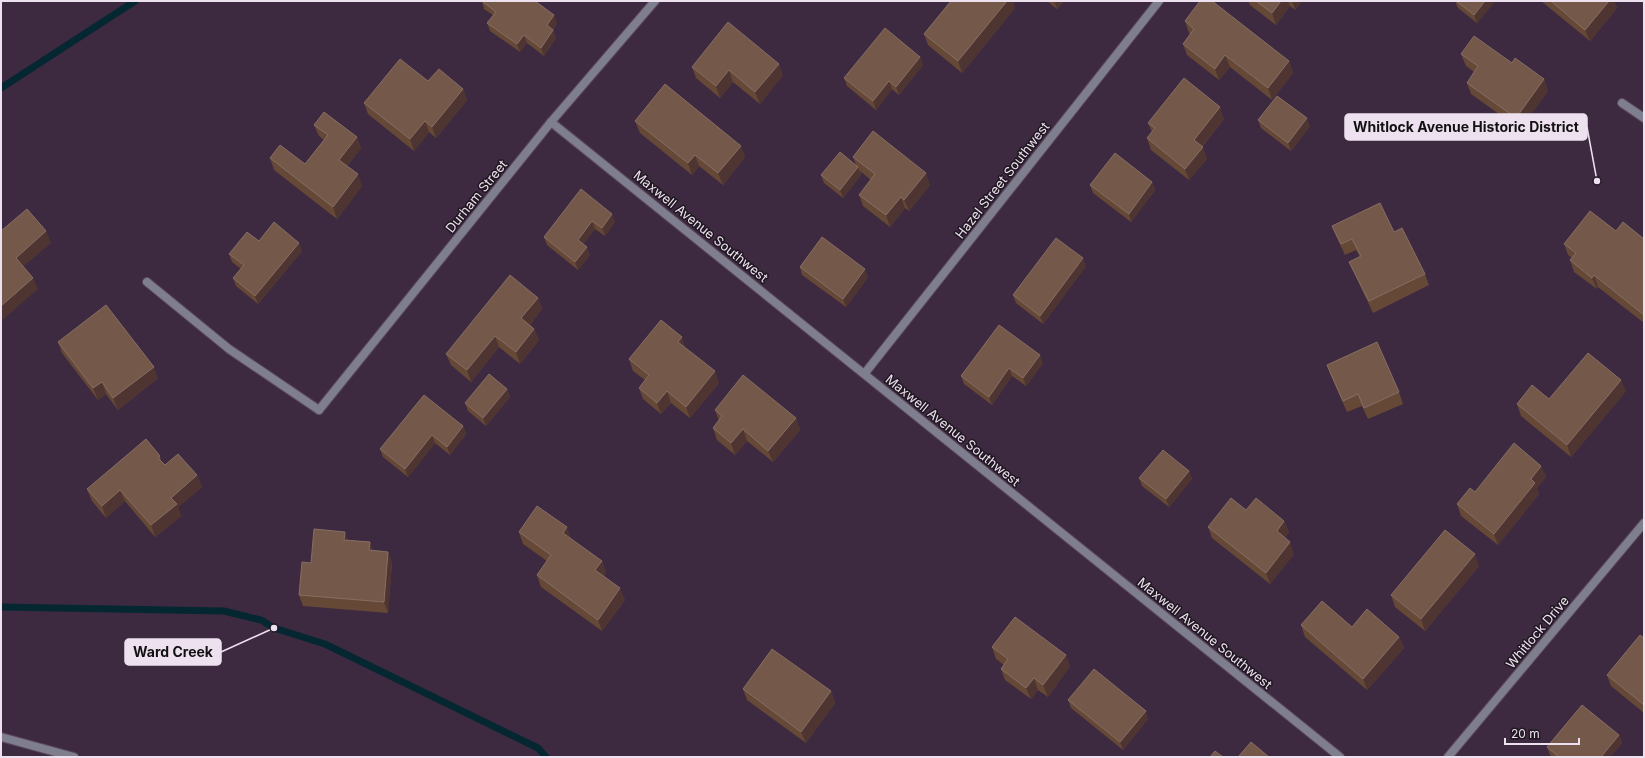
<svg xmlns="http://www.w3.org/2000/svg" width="1645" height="758" font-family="Inter,sans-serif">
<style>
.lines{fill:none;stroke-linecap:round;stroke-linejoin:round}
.stream{stroke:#052732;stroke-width:7}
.lane-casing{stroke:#5a475c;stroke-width:10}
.street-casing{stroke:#5a475c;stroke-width:10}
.lane{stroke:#7f7e8e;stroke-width:8}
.street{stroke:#7f7e8e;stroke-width:8}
.wall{fill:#654836}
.shaded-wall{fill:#4f3532}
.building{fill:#74594a;stroke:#876e64}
.labels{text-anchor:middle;stroke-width:3;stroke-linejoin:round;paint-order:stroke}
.street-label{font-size:13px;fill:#eee1ef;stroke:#1f1721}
.leader{fill:none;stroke:#eee1ef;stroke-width:1.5}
.callout-dot{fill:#eee1ef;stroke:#1f1721;stroke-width:1.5}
.callout{fill:#eee1ef;stroke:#eee1ef;stroke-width:1.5}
.callout-label{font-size:14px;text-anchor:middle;font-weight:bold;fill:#111}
</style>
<rect width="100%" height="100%" fill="#3e2a40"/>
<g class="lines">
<g class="stream">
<polyline points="1,88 135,1"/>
<polyline points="1,607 224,611 261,620 274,628 325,644 538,748 546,757"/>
</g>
<g class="lane-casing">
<polyline id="lane" points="147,282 229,349 319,410"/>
</g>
<g class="street-casing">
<g id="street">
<polyline points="1622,103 1644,118"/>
<polyline points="551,122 1340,757"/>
<polyline points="865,373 1159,1"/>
<polyline points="319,410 551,122 655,1"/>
<polyline points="1,737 74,757"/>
<polyline points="1448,757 1644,523"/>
</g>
</g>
<use href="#lane" class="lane"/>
<use href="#street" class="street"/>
</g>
<g class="wall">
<polygon points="482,1 557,23 553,30 556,38 544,56 527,43 520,52 490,31 487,23 493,15 484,9"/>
<polygon points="951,1 1013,1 1015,8 962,73 928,45 924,34"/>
<polygon points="1047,1 1064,1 1057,9"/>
<polygon points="1248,1 1302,1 1295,10 1290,6 1276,25 1250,5"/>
<polygon points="1455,1 1495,1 1477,23 1458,8"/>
<polygon points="1541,1 1614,1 1617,8 1590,41"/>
<polygon points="1185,21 1289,61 1293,73 1272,100 1230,67 1219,80 1187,55 1183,44 1190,34 1189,33"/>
<polygon points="1461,54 1512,63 1544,79 1548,91 1520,129 1471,94 1467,83 1474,72 1466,66"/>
<polygon points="920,57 923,65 899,95 892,89 876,110 847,86 844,78"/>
<polygon points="692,67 783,75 760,104 733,82 720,98 696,78"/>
<polygon points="428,81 463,89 467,100 436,138 429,132 414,151 368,114 364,103"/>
<polygon points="1224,119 1202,147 1207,159 1189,180 1151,150 1147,138 1152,132 1148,123"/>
<polygon points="1258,120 1310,126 1291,151 1261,128"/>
<polygon points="635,121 745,157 723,185 699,166 692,175 640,133"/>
<polygon points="314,125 357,137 361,148 347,166 362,186 337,219 274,170 270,158 305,164 324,140 319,136"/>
<polygon points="853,157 930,185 909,211 905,208 890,227 863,206 859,195 871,180 860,171 861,175 843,198 824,183 821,175 856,165"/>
<polygon points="1152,182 1155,190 1131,222 1093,193 1090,185"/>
<polygon points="581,189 615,222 605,236 595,229 583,244 590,255 578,270 547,245 544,237"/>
<polygon points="1332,226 1394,232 1425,274 1429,285 1373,313 1354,273 1349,262 1360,257 1356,250 1345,255 1337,238"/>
<polygon points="1616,231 1644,239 1644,323 1598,287 1597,289 1574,272 1570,260 1572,258 1568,255 1564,244"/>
<polygon points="259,241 302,251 258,304 236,286 233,278 241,269 232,262 229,254"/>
<polygon points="1086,266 1043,324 1016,303 1013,295"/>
<polygon points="800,267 868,277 846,307 802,275"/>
<polygon points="538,298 542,309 530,325 534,329 539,340 520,364 499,347 471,382 451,365 446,354"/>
<polygon points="58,342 158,378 118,410 106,394 98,400 62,353"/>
<polygon points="686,348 719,383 690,418 671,403 661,414 643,399 639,388 645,380 633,371 629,359"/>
<polygon points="1043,363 1026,386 1012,376 992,405 964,384 961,376"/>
<polygon points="1327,365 1399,392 1403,404 1368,419 1362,406 1347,412 1331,376"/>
<polygon points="507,389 510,397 486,426 468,411 465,403"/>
<polygon points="1626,391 1571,457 1521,416 1517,404"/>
<polygon points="715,410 796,418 800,430 773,462 747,441 735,455 717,440 713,428 719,421"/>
<polygon points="463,426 466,434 450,455 435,443 408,477 383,457 380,449"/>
<polygon points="160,456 161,461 165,465 197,475 202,487 178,507 181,516 155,537 125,501 106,518 92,501 87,489"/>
<polygon points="1541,466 1546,477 1537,488 1539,494 1498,545 1461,516 1457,504 1475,492"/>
<polygon points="1189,471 1192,479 1169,507 1142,486 1139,478"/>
<polygon points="1246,510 1284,521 1289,532 1285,537 1294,554 1270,584 1212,538 1208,527"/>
<polygon points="519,532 571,539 602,561 606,573 604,576 625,600 602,631 541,587 537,575 547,561 523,544"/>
<polygon points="348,540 370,542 372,550 388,552 392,563 388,613 303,606 299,595 311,563"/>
<polygon points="1479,566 1425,631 1395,607 1391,595"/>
<polygon points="1301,625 1399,637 1404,648 1367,690 1305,637"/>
<polygon points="1644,638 1644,713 1611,686 1607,675"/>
<polygon points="992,647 1070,666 1048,697 1038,690 1031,699 1005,680 1001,669 1004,665 996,659"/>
<polygon points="743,689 831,691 835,703 806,743 747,700"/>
<polygon points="1068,700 1148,719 1123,750 1071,708"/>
<polygon points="1619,735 1622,743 1610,757 1553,757 1550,755 1547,747"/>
</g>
<g class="shaded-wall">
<polygon points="1007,1 1013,1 1015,8 962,73 958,61"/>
<polygon points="1054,1 1064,1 1057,9"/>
<polygon points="1281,1 1288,1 1290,6 1276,25 1272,13"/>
<polygon points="1292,1 1302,1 1295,10"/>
<polygon points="1485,1 1495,1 1477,23 1474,15"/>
<polygon points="1609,1 1614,1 1617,8 1590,41 1585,30"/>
<polygon points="554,15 557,23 550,33 547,25"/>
<polygon points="553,30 556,38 544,56 541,48"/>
<polygon points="524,35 527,43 520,52 517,44"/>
<polygon points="1225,55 1230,67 1219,80 1215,69"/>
<polygon points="920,57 923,65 899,95 896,87"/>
<polygon points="1289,61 1293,73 1272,100 1268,88"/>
<polygon points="779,64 783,75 760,104 755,92"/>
<polygon points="729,70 733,82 720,98 716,86"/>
<polygon points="1544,79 1548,91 1520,129 1516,118"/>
<polygon points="889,81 892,89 876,110 873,101"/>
<polygon points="463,89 467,100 436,138 432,127"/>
<polygon points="1220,107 1224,119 1198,151 1194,140"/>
<polygon points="1307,118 1310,126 1291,151 1288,143"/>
<polygon points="425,121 429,132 414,151 410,139"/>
<polygon points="357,137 361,148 343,171 339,160"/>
<polygon points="741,146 745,157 723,185 718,173"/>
<polygon points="1203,147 1207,159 1189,180 1185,169"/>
<polygon points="695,155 699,166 692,175 688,163"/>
<polygon points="858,167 861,175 843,198 840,190"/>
<polygon points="926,173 930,185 909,211 904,200"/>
<polygon points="358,174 362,186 337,219 333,207"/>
<polygon points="1152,182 1155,190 1131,222 1129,214"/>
<polygon points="901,197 905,208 890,227 886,215"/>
<polygon points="612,214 615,222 605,236 602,228"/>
<polygon points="592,221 595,229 580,248 578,240"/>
<polygon points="46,231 51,243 20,269 16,258"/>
<polygon points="299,243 302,251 258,304 255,296"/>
<polygon points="587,247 590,255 578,270 575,262"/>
<polygon points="1083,258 1086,266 1043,324 1040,316"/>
<polygon points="865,269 868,277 846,307 843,299"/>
<polygon points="1594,275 1598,287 1597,289 1592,278"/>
<polygon points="33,278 38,289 1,321 1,306"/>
<polygon points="538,298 542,309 526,330 521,318"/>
<polygon points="534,329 539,340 520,364 516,352"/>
<polygon points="495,336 499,347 471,382 467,370"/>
<polygon points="682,337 686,349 678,342"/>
<polygon points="1040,355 1043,363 1026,386 1023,378"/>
<polygon points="154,367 158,378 118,410 113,398"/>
<polygon points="1009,368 1012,376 992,405 989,397"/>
<polygon points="715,371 719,383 690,418 686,407"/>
<polygon points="1621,380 1626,391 1571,457 1567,445"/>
<polygon points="102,382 106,394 98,400 93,388"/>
<polygon points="507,389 510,397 486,426 483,418"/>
<polygon points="667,391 671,403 661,414 657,403"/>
<polygon points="796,418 800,430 773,462 768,451"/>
<polygon points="463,426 466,434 450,455 447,447"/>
<polygon points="743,429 747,441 735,455 731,443"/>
<polygon points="432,435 435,443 408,477 405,469"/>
<polygon points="1541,466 1546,477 1537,488 1539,494 1498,545 1494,534 1531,479"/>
<polygon points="1189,471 1192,479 1169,507 1166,499"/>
<polygon points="197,475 202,487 178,507 181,516 155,537 151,525 171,498"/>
<polygon points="120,490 125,501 106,518 102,506"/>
<polygon points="1284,521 1289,532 1281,542 1277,531"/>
<polygon points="567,527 571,539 563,533"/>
<polygon points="345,532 349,543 344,540"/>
<polygon points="370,542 374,554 369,550"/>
<polygon points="1290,542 1294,554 1270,584 1266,573"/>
<polygon points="388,552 392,563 388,613 384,602"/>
<polygon points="1475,554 1479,566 1425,631 1421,619"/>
<polygon points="602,561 606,573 600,582 595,570"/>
<polygon points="620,588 625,600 602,631 598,620"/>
<polygon points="1399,637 1404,648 1367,690 1363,679"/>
<polygon points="1066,655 1070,666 1048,697 1043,685"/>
<polygon points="1034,678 1038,690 1031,699 1026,688"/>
<polygon points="831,691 835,703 806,743 801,732"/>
<polygon points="1146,711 1148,719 1123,750 1120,742"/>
<polygon points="1619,735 1622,743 1610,757 1601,757"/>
</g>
<g class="building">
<polygon points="482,1 535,1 554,15 547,25 553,30 541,48 524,35 517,44 487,23 496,12"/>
<polygon points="951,1 1007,1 958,61 924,34"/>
<polygon points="1200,1 1212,1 1289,61 1268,88 1225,55 1215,69 1183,44 1194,29 1185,21"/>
<polygon points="1256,1 1281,1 1272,13"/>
<polygon points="1456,1 1485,1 1474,15"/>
<polygon points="1551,1 1609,1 1585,30"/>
<polygon points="728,22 779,64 755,92 729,70 716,86 692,67"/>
<polygon points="885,28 920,57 896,87 889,81 873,101 844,78"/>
<polygon points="1474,36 1512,63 1515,58 1544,79 1516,118 1467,83 1478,66 1461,54"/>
<polygon points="400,59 428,81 439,69 463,89 432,127 425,121 410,139 364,103"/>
<polygon points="1184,78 1220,107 1194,140 1203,147 1185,169 1147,138 1155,128 1148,123"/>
<polygon points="665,84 741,146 718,173 695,155 688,163 635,121"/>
<polygon points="1277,96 1307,118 1288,143 1258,120"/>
<polygon points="324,112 357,137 339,160 358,174 333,207 270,158 280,145 305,164 328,135 314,125"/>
<polygon points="873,131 926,173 904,200 901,197 886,215 859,195 875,174 853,157"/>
<polygon points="840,152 858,167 840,190 821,175"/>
<polygon points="1115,153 1152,182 1129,214 1090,185"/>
<polygon points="581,189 612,214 602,228 592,221 578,240 587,247 575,262 544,237"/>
<polygon points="1380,203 1394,232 1402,228 1425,274 1369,301 1349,262 1361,256 1352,239 1341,244 1332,226"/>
<polygon points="27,209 46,231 16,258 33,278 1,306 1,231"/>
<polygon points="1590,211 1616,231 1623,222 1644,239 1644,315 1594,275 1592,278 1570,260 1576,253 1564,244"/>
<polygon points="274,222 299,243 255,296 233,278 244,265 229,254 247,232 259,241"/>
<polygon points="822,237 865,269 843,299 800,267"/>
<polygon points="1056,238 1083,258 1040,316 1013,295"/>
<polygon points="510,275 538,298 521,318 534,329 516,352 495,336 467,370 446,354"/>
<polygon points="106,305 154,367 113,398 102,382 93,388 58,342"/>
<polygon points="661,320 682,337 678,342 715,371 686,407 667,391 657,403 639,388 649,375 629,359"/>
<polygon points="999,325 1040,355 1023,378 1009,368 989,397 961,376"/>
<polygon points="1377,342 1399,392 1364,408 1358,394 1343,401 1327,365"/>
<polygon points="1588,353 1621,380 1567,445 1517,404 1532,385 1549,399"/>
<polygon points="489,374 507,389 483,418 465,403"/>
<polygon points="743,375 796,418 768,451 743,429 731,443 713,428 722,416 715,410"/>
<polygon points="424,395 463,426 447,447 432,435 405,469 380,449"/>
<polygon points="146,439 160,456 158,458 165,465 178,454 197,475 171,498 177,504 151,525 120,490 102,506 87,489"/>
<polygon points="1514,443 1541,466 1531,479 1535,483 1494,534 1457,504 1470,488 1475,492"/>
<polygon points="1163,450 1189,471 1166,499 1139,478"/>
<polygon points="1231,498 1246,510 1256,498 1284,521 1277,531 1290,542 1266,573 1208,527"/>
<polygon points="537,506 567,527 563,533 602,561 595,570 620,588 598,620 537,575 551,555 519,532"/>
<polygon points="314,529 345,532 344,540 370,542 369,550 388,552 384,602 299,595 302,562 311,563"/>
<polygon points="1445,530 1475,554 1421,619 1391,595"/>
<polygon points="1322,601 1352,627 1367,609 1399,637 1363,679 1301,625"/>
<polygon points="1015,617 1066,655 1043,685 1034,678 1026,688 1001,669 1008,659 992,647"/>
<polygon points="1640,635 1644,638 1644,705 1607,675"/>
<polygon points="772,649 831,691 801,732 743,689"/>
<polygon points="1094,669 1146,711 1120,742 1068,700"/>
<polygon points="1582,705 1619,735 1601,757 1559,757 1547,747"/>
<polygon points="1251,742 1269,757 1238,757"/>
<polygon points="1215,751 1223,757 1210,757"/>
</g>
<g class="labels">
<g class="street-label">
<text transform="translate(1002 180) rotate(-52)" y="5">Hazel Street Southwest</text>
<text transform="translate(476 196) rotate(-51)" y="5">Durham Street</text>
<text transform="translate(701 226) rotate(39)" y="5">Maxwell Avenue Southwest</text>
<text transform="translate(953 430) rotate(39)" y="5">Maxwell Avenue Southwest</text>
<text transform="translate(1537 632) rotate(-50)" y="5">Whitlock Drive</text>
<text transform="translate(1205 633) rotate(39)" y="5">Maxwell Avenue Southwest</text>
</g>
</g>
<path class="leader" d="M1597 181L1587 127M274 628L221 652"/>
<g class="callout-dot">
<circle cx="1597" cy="181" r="4"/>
<circle cx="274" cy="628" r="4"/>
</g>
<g class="callout">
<rect x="1345" y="114" width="242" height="26" rx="4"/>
<rect x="125" y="639" width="96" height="26" rx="4"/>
</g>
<g class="callout-label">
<text x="1466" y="132">Whitlock Avenue Historic District</text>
<text x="173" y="657">Ward Creek</text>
</g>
<rect width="1645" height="758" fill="none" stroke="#eee1ef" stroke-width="4"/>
<path d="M1505 738v6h74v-6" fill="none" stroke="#eee1ef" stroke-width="2"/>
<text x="1511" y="738" font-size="12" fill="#eee1ef" stroke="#1f1721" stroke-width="3" paint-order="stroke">20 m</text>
</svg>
